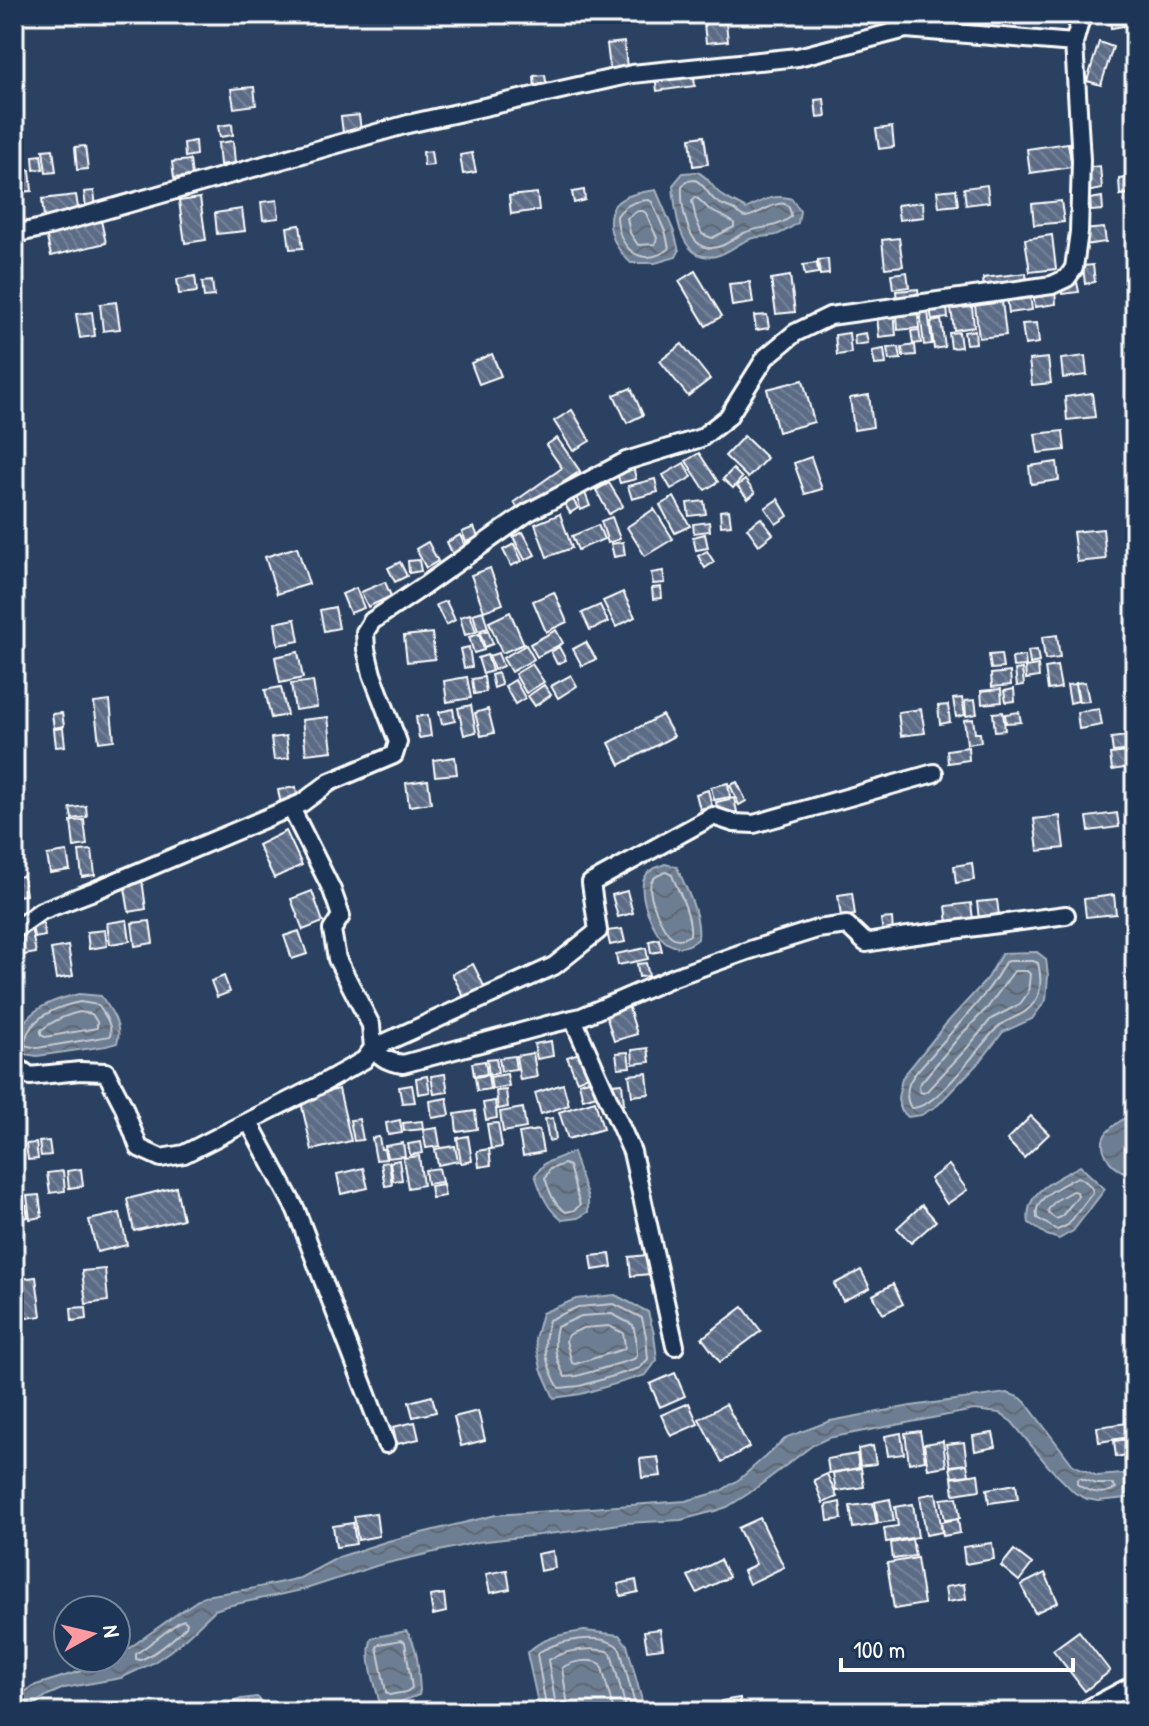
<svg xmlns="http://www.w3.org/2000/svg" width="1149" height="1726" font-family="'Patrick Hand',sans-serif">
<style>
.water{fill:url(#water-waves);stroke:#a7b1be;stroke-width:2}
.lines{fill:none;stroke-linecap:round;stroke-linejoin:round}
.shore{stroke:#c5cbd3;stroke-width:2}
.building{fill:url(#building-back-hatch);stroke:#fff;stroke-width:2}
.minor-casing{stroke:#fff;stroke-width:22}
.minor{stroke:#1d3557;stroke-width:16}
</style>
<defs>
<pattern id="water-waves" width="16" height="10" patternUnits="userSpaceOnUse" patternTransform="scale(2)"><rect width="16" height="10" fill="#6d7d92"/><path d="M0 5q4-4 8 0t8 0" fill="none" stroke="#5e6772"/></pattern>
<pattern id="building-back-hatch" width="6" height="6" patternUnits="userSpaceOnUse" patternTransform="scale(2)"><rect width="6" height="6" fill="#5b6c86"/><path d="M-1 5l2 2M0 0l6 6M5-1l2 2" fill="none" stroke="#748298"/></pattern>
</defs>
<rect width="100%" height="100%" fill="#2a4161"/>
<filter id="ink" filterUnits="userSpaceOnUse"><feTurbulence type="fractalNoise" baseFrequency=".0125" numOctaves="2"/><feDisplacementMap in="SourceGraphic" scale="16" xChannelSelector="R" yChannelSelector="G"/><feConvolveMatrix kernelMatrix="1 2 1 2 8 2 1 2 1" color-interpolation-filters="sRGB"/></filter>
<g filter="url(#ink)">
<g class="water">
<path d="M697 172C710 177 711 188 722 195 729 201 738 203 746 209 762 201 774 193 792 199L800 211 798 223C791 227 783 233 776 235 767 237 758 236 750 239 738 243 729 253 716 256 679 264 675 210 673 185L683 173Z"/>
<path d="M656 190 674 232 679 251 676 257 655 263H631C621 254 614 244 611 231 604 198 630 194 656 190Z"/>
<path d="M665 864 677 867C686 889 701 914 698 939 690 946 679 950 669 944 654 937 636 892 645 877 649 869 658 867 665 864Z"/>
<polygon points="1037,952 1046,959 1048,976 1046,1000 1032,1019 1003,1032 982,1059 938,1105 921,1115 908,1117 900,1109 898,1098 902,1078 945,1025 988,978 1002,953"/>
<path d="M79 994 101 996C111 1010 123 1026 117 1043L106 1046 37 1056 17 1053C14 1014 47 1001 79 994Z"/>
<path d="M1135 1111V1173C1131 1173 1126 1173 1122 1171 1110 1166 1098 1148 1105 1135 1111 1125 1126 1118 1135 1111Z"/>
<path d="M573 1152 588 1199V1212L578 1218 562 1220C547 1209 541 1193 535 1175L545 1163Z"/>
<path d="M1080 1166 1105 1189 1073 1231 1059 1239 1047 1235 1029 1223C1023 1191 1057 1179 1080 1166Z"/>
<polygon points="615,1295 648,1312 654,1334 657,1360 646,1375 581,1394 554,1398 541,1369 535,1339 542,1313 576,1299"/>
<polygon points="1007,1393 1021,1398 1026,1403 1073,1465 1097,1476 1135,1473 1135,1497 1098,1501 1087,1499 1075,1493 1049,1467 1012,1422 999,1413 974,1410 828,1438 813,1445 748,1494 727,1507 715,1511 681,1520 626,1523 574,1531 478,1542 379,1565 306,1589 227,1606 215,1610 177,1646 153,1663 121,1678 64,1688 48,1695 22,1712 14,1712 14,1695 19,1695 36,1685 110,1662 174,1616 204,1596 250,1589 300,1578 339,1557 388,1541 496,1515 685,1501 719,1492 741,1478 787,1437 830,1421 911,1406"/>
<path d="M406 1631C419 1645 418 1671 420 1690L419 1695 400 1702 380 1705C376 1685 364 1656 372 1638Z"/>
<path d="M585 1631 619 1635 627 1645 645 1712H540L527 1653C542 1637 564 1634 585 1631Z"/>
<polygon points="257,1697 267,1707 268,1712 206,1712 241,1699"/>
</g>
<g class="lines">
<g class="shore">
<path d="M695 180C705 184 708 196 717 202 723 206 729 207 734 210 738 212 740 216 745 217 758 218 790 186 791 217 772 231 761 225 744 233 733 238 724 248 711 248 687 249 681 204 682 187L687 181Z"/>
<path d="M695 197C701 200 704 205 710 210 718 215 727 217 734 223V227L712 238 702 234 696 219 692 201Z"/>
<path d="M649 200 652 202 666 234 669 249C640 269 618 248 617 216 625 204 636 201 649 200Z"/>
<polygon points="638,211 643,211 646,213 657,238 655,244 638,245 630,233 627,218"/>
<path d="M666 872 672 875C679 893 692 915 690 935 685 938 678 941 672 937 662 930 647 894 651 883 653 876 660 875 666 872Z"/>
<path d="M1009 961H1033L1038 963C1041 975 1042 989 1036 1000 1025 1018 1009 1016 996 1029 977 1048 938 1109 911 1108 906 1100 906 1093 909 1084 913 1074 924 1063 932 1055 957 1024 987 998 1005 962Z"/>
<polygon points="1014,971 1027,971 1030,974 1028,993 1020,1004 991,1019 968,1047 927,1091 923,1093 920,1092 919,1085 959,1037 988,1007"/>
<path d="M80 1002 98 1005C104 1014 113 1025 110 1036L37 1048 24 1045C28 1018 55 1007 80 1002Z"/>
<path d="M80 1012 92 1014 97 1022V1028L45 1037 41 1035V1030C53 1021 65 1015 80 1012Z"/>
<path d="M564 1164 569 1166 580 1205 575 1210 566 1212C554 1206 549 1190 545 1178L550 1169Z"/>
<path d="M1077 1177C1083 1178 1092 1186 1093 1192L1068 1225 1057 1230 1037 1218C1032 1197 1062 1186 1077 1177Z"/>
<polygon points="1072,1191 1077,1192 1078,1196 1061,1217 1056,1219 1049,1214 1048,1210 1055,1201"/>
<path d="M614 1304 642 1318 646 1336 648 1359 640 1368 580 1386 559 1388C546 1365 541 1346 549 1320L578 1307Z"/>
<path d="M612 1314 633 1325 636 1338 637 1356 634 1359 577 1376 565 1377C556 1361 552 1344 557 1327L581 1316Z"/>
<polygon points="609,1326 623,1333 625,1346 624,1349 575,1364 572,1363 566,1341 568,1335 583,1328"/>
<path d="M1080 1478 1096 1484H1113L1116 1488C1104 1496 1089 1493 1077 1484V1480Z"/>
<path d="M184 1620 187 1623 186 1626C173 1640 158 1653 140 1660L136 1659V1654L179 1622Z"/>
<polygon points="401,1640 405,1642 412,1688 406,1692 389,1695 386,1692 377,1647 380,1644"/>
<path d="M547 1712 537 1654C553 1641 604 1630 620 1649L637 1712"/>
<path d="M557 1712 548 1660C566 1650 587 1647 608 1651L611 1653 627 1712"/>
<path d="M569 1712 562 1668C572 1661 590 1658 601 1664L614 1712"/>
</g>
</g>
<g class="building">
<polygon points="703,14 725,14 728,41 706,43"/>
<polygon points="957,14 970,14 971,27 958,28"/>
<polygon points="1109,14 1128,14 1130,25 1111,28"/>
<polygon points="624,42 627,67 610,69 607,44"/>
<polygon points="1099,42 1113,47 1101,85 1087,81"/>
<polygon points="693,69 695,86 657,91 655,74"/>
<polygon points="545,75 547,88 535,90 534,76"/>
<polygon points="254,87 256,105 234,108 231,89"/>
<polygon points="824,99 826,117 817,118 815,100"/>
<polygon points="359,115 361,131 343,133 341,117"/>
<polygon points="232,124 233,135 220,137 218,126"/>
<polygon points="892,127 894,147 879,149 876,129"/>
<polygon points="704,136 708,164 693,166 690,138"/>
<polygon points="195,141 196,155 185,157 184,143"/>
<polygon points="233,141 235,163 220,165 218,143"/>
<polygon points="1068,143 1072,167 1030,173 1027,149"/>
<polygon points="85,146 88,169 77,170 75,147"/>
<polygon points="53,149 56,172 46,173 43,150"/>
<polygon points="431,151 433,165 424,166 423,152"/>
<polygon points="472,153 476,172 463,174 460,155"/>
<polygon points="41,155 43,169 34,170 33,156"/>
<polygon points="190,160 192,176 174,178 172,162"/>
<polygon points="1100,166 1102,189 1086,192 1083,168"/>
<polygon points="30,170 32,191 18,192 16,171"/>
<polygon points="1135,177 1135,193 1120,195 1119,179"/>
<polygon points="987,185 989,202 966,205 964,188"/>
<polygon points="956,189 958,205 939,207 937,191"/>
<polygon points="584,190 585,200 574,203 572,192"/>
<polygon points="94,191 96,207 86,208 84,192"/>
<polygon points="537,193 539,210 511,214 509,196"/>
<polygon points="76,195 79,214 44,218 42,199"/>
<polygon points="1102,197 1103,210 1091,211 1090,199"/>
<polygon points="200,198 206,240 185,243 179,201"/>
<polygon points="277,200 279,218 263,220 261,202"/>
<polygon points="1061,201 1064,222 1034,225 1032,204"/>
<polygon points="923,202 924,217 899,220 897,205"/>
<polygon points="242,209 245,231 217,234 215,213"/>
<polygon points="100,216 106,243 51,256 45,229"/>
<polygon points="300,225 303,248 290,249 287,227"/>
<polygon points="1104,228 1106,242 1084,245 1082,230"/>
<polygon points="1052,235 1056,269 1030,272 1025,239"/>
<polygon points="899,238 903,266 885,268 882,240"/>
<polygon points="828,259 829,274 820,275 818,260"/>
<polygon points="817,263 818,273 805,275 803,265"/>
<polygon points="1093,265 1095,282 1085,284 1083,266"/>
<polygon points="695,271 722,316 706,326 679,281"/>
<polygon points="907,272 909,287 893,289 891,274"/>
<polygon points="1026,273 1027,284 984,290 983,278"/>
<polygon points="195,276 197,292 179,294 177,279"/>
<polygon points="790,276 795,312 776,314 771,279"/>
<polygon points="212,281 214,296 204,297 202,282"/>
<polygon points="750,282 753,303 732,306 729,284"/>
<polygon points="1077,282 1079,292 1062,294 1061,284"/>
<polygon points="918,289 919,299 897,302 896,291"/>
<polygon points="1055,289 1056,304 1035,307 1033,292"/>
<polygon points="1030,294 1032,310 1009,313 1007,297"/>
<polygon points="1002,301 1006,335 979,338 975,305"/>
<polygon points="116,302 120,329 103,331 100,304"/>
<polygon points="947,306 948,318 932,320 930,308"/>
<polygon points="972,307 974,327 954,330 951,309"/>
<polygon points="928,311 932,344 924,345 920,312"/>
<polygon points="92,312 95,336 80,338 76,314"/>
<polygon points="894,313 896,335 879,337 877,315"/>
<polygon points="918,314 919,328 898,330 897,316"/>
<polygon points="767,315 769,328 756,330 754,316"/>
<polygon points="941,320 945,347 934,349 931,322"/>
<polygon points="1037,323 1039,343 1025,345 1022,324"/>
<polygon points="919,330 921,343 913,344 911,331"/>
<polygon points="975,330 976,343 966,344 964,332"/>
<polygon points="959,332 961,347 951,348 949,333"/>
<polygon points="849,333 851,353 837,355 835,335"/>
<polygon points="866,333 868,343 855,345 854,335"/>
<polygon points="682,344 710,379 688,396 660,361"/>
<polygon points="915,345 916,355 903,356 902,347"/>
<polygon points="899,347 901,359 889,360 887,348"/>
<polygon points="884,349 886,364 875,365 872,351"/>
<polygon points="492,354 501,376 479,384 471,363"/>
<polygon points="1085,356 1087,375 1063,378 1061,359"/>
<polygon points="1048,358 1051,383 1032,385 1029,360"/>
<polygon points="803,380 814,422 778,432 767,389"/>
<polygon points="631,388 643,415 627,423 614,395"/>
<polygon points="1092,393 1095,417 1067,420 1065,397"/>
<polygon points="869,395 873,427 854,430 850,398"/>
<polygon points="572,410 590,441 573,451 554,421"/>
<polygon points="1063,431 1065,450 1038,453 1035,434"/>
<polygon points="744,436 767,458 748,478 725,456"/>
<polygon points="557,438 580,471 520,512 514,502 562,468 546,445"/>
<polygon points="699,453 718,482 705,490 686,461"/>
<polygon points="811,457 822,489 805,494 794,463"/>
<polygon points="1057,462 1059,480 1031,484 1029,466"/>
<polygon points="684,463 692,477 671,489 663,475"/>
<polygon points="633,466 636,479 620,483 616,470"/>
<polygon points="733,469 742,478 733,488 723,479"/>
<polygon points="655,479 658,492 632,499 628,486"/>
<polygon points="745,480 755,493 748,499 737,486"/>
<polygon points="609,483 623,506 609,514 596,490"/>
<polygon points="585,493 590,506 581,510 576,496"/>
<polygon points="674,497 690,526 675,533 660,505"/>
<polygon points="572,498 578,508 570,513 564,503"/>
<polygon points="778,499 788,516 776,524 765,508"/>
<polygon points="704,501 706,514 689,516 687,503"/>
<polygon points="654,509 673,539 645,556 627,527"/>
<polygon points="729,510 731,525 721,526 720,511"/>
<polygon points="560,514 572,548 547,557 535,524"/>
<polygon points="612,517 620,539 608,543 601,521"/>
<polygon points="761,518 773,534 759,545 747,528"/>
<polygon points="709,522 710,531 694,533 693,524"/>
<polygon points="598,525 604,539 578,550 572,536"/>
<polygon points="474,527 478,537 466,542 462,532"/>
<polygon points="1103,529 1106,559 1077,562 1073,532"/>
<polygon points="523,532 535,555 525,560 513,537"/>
<polygon points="705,534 708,548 696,550 693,537"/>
<polygon points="460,535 466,548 453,555 447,542"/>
<polygon points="428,542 438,561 426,568 416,549"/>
<polygon points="623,542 625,555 614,557 611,544"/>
<polygon points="514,544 522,561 511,566 503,550"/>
<polygon points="297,547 309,584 277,594 265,557"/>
<polygon points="707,551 714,562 705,568 698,556"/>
<polygon points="419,560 421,571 409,573 408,561"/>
<polygon points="400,562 407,576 395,582 388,568"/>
<polygon points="490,568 503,604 484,611 471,575"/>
<polygon points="663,571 665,583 653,584 651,573"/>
<polygon points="385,582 391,596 368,607 361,592"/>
<polygon points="661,587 662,598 653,599 652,588"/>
<polygon points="356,588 364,608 350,613 342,594"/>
<polygon points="554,592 567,622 546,632 533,601"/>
<polygon points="623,592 635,617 616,627 603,601"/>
<polygon points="446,601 455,620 446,625 436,605"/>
<polygon points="600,605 608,622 590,630 582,613"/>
<polygon points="335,607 339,628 324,631 320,610"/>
<polygon points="483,611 488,628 478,631 473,614"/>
<polygon points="510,612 524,644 502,653 489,622"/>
<polygon points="470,614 476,632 465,635 460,617"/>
<polygon points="295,619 299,641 278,645 275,623"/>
<polygon points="488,630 493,644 485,647 480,633"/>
<polygon points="556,630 563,643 537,657 530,644"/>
<polygon points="432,633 435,659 407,662 404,636"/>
<polygon points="479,634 484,650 474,653 469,637"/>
<polygon points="1057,635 1060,658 1045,660 1042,637"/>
<polygon points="586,642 596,659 582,666 573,649"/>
<polygon points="526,645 534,659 511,672 503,658"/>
<polygon points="469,647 472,667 464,668 460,649"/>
<polygon points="559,647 566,660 557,664 551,652"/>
<polygon points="1037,650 1039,662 1030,664 1028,651"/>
<polygon points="298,652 303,678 280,683 275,657"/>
<polygon points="498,653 503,666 494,670 489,656"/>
<polygon points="1001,654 1003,668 991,669 989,655"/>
<polygon points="487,655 492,671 483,674 478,658"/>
<polygon points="1025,656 1026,666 1013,667 1012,658"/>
<polygon points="532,664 544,682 526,693 515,674"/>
<polygon points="1038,665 1039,677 1026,679 1025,667"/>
<polygon points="1057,666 1061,688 1048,690 1045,668"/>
<polygon points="1022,669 1024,685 1017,686 1015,670"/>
<polygon points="1010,672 1011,685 992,687 991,674"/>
<polygon points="498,673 502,685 494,688 491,675"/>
<polygon points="571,675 577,686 558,698 551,686"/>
<polygon points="467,677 471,698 447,702 444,681"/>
<polygon points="484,677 486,692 474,694 472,679"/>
<polygon points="515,680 525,698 515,704 505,686"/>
<polygon points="313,681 317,707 295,710 291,684"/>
<polygon points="1085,682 1089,701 1079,702 1076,683"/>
<polygon points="1075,684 1078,701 1070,703 1067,685"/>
<polygon points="544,685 551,695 535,706 528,696"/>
<polygon points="281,687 287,715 271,718 265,690"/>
<polygon points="1001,689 1002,702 982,704 981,691"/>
<polygon points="1014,689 1015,701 1006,702 1004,691"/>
<polygon points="962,698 965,715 956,717 953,699"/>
<polygon points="975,700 977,714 966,716 965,701"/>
<polygon points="110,701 114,740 99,742 94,703"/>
<polygon points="471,705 476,732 464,735 458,708"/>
<polygon points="948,705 950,722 940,724 938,706"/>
<polygon points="453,709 455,721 442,724 439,712"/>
<polygon points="488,709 494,733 481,736 475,713"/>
<polygon points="921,709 925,733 901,736 898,712"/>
<polygon points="1099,709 1102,725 1079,729 1077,712"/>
<polygon points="1003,712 1005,730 995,731 993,713"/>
<polygon points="1019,712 1021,722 1006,723 1005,714"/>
<polygon points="62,713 64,726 54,728 52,714"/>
<polygon points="428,715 431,736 419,738 416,717"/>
<polygon points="662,715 674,736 620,765 609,743"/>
<polygon points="328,717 332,751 306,754 302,720"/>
<polygon points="973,719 975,733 980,733 981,742 967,744 964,720"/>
<polygon points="63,728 65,746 56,747 54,729"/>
<polygon points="1135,735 1135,750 1113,752 1111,738"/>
<polygon points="286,736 289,758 274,760 271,738"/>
<polygon points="968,747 969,760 948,763 947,750"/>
<polygon points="1129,752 1130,767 1112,770 1110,754"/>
<polygon points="455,757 457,774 435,776 433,760"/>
<polygon points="428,780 431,803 409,806 406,783"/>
<polygon points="737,782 746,801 739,805 730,785"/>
<polygon points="728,783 730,797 714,800 711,787"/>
<polygon points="296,787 298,802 281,805 278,790"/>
<polygon points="708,790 712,806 700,809 696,794"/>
<polygon points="734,798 737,812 719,816 716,802"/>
<polygon points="86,806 87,817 72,819 70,808"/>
<polygon points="1117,813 1119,827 1089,831 1087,817"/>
<polygon points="1060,816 1064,848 1038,851 1034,819"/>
<polygon points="84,820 87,845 74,847 71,821"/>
<polygon points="286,831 302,865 274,878 258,845"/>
<polygon points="92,850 95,875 82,877 79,851"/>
<polygon points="67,852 70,870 50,873 47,855"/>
<polygon points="972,863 974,880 956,883 954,866"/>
<polygon points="23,876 26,895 18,896 15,877"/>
<polygon points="142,879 146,909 129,912 124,882"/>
<polygon points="312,891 323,922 303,930 291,899"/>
<polygon points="627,891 633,913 618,917 612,895"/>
<polygon points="852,893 855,915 841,917 838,895"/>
<polygon points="1114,895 1116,914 1086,917 1084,899"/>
<polygon points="997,900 999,916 979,919 977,902"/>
<polygon points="971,903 973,920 948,923 946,906"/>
<polygon points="42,917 45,936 34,938 31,919"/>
<polygon points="892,918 893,933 883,934 881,919"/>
<polygon points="127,920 130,941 110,944 107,923"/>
<polygon points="150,921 153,943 135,946 132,923"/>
<polygon points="31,927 36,953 24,955 20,929"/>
<polygon points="622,929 625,942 610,945 607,931"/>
<polygon points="105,930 107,946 89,949 87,932"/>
<polygon points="299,931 307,954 292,959 284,936"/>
<polygon points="659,939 662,951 651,953 649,941"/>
<polygon points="19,941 22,960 14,961 14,942"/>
<polygon points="68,946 73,976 56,979 51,949"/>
<polygon points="646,948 648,959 618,965 616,954"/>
<polygon points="646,963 649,976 639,977 637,964"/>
<polygon points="473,964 487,992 467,1003 452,974"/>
<polygon points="224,976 230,992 217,997 211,981"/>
<polygon points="628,1005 637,1034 614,1041 605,1012"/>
<polygon points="551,1041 553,1056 537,1059 534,1044"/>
<polygon points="648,1048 650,1062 633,1064 632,1050"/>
<polygon points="582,1052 591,1075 577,1081 567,1057"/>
<polygon points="628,1052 630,1067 618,1068 616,1053"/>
<polygon points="533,1053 537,1077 520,1080 516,1056"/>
<polygon points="514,1056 516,1069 501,1071 499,1058"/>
<polygon points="496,1058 498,1073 489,1075 487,1059"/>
<polygon points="485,1061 487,1074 474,1076 472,1063"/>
<polygon points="647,1073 649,1094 632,1096 629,1075"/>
<polygon points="445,1074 448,1092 434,1094 431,1076"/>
<polygon points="507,1074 509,1086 492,1089 490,1077"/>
<polygon points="488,1075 490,1089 477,1091 475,1077"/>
<polygon points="427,1076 430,1092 418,1094 416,1078"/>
<polygon points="595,1078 600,1094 583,1099 579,1083"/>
<polygon points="622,1083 624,1104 614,1106 611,1084"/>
<polygon points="563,1084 569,1105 541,1114 535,1093"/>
<polygon points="412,1085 415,1102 402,1103 399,1087"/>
<polygon points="339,1089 351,1141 312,1150 300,1098"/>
<polygon points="506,1090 508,1107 498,1109 496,1091"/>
<polygon points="447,1098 450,1115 432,1118 430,1101"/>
<polygon points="495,1101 497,1118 486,1120 483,1103"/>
<polygon points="595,1101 603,1129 568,1139 559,1112"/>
<polygon points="523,1108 526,1128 503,1132 500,1112"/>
<polygon points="475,1111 477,1129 457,1132 455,1114"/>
<polygon points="1031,1116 1049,1134 1024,1158 1007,1140"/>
<polygon points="553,1118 556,1139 549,1141 545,1119"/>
<polygon points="359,1119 363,1140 354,1141 350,1120"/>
<polygon points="400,1120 402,1133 388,1135 386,1123"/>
<polygon points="422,1121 423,1129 404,1131 403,1123"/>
<polygon points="498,1123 502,1147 491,1149 487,1124"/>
<polygon points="437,1128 440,1146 426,1148 423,1130"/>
<polygon points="539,1130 543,1152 523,1156 519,1133"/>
<polygon points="468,1136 472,1161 461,1163 457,1138"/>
<polygon points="379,1137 381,1149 384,1149 386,1159 376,1160 372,1138"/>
<polygon points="49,1141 51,1155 41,1156 39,1142"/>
<polygon points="421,1142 423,1153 410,1155 408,1144"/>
<polygon points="36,1143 38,1159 28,1160 26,1144"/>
<polygon points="403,1143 405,1156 387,1158 385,1146"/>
<polygon points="455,1146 458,1161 438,1165 435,1149"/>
<polygon points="489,1149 491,1165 479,1167 477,1151"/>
<polygon points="419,1156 423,1185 408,1188 403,1158"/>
<polygon points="399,1160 402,1180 393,1181 390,1162"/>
<polygon points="389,1162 392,1185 385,1186 381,1163"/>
<polygon points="949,1165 967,1190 947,1204 930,1179"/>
<polygon points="363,1168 368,1188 341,1194 337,1174"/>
<polygon points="439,1168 442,1182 427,1184 425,1170"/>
<polygon points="81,1169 83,1186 69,1188 67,1171"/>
<polygon points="63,1171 65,1191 50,1193 47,1173"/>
<polygon points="443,1184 445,1196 432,1198 430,1186"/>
<polygon points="176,1187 183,1219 134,1231 127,1199"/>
<polygon points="39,1195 42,1217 30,1219 27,1196"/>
<polygon points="26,1205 28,1217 14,1219 14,1207"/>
<polygon points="922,1205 936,1221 911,1243 897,1228"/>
<polygon points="120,1213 127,1245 97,1252 89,1220"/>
<polygon points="610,1254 612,1267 593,1270 591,1256"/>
<polygon points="646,1255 649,1274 631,1276 629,1257"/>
<polygon points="105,1269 108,1301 86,1304 82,1271"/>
<polygon points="861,1270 870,1288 843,1301 834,1284"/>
<polygon points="36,1277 41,1316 19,1319 14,1280"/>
<polygon points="893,1284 903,1304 883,1314 873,1295"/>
<polygon points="86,1307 87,1319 72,1321 71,1308"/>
<polygon points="743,1307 761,1331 720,1362 702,1338"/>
<polygon points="675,1373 685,1396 660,1407 650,1384"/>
<polygon points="432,1396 436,1412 413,1417 409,1402"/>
<polygon points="689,1403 698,1424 671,1436 661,1415"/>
<polygon points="726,1404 749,1447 722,1462 699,1419"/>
<polygon points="478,1411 485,1440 461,1446 454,1417"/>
<polygon points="415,1422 419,1439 397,1444 393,1427"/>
<polygon points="1127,1423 1129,1437 1099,1442 1097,1427"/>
<polygon points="920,1431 925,1460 909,1463 905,1433"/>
<polygon points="901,1433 904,1454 888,1456 885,1436"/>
<polygon points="993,1433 996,1447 975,1451 973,1436"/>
<polygon points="1129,1439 1132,1454 1116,1457 1114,1441"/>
<polygon points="943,1441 946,1466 928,1469 924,1444"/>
<polygon points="964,1442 967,1464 950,1466 946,1444"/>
<polygon points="873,1446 876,1464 860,1466 858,1449"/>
<polygon points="857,1454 859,1468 829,1473 827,1459"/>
<polygon points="658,1457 661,1476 642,1478 640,1459"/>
<polygon points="967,1464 969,1475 952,1477 950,1467"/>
<polygon points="861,1468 864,1487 836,1491 833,1473"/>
<polygon points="827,1474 837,1497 823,1503 814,1480"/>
<polygon points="978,1474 980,1490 954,1494 952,1478"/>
<polygon points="1016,1484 1018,1499 989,1503 987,1489"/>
<polygon points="936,1493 942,1532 926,1535 920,1496"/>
<polygon points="957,1497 960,1518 945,1520 941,1499"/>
<polygon points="890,1499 894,1521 878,1523 875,1502"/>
<polygon points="840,1502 842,1519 828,1521 826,1505"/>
<polygon points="873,1503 877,1524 853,1528 850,1506"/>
<polygon points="913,1504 918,1537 886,1542 884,1528 898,1526 895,1507"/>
<polygon points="376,1513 379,1536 358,1540 354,1516"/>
<polygon points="760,1518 784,1567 749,1584 743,1571 756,1564 738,1528"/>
<polygon points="958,1519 960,1533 943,1536 941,1522"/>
<polygon points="353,1523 356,1544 336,1547 333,1526"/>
<polygon points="912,1539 915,1556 893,1559 891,1543"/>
<polygon points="992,1543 994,1559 965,1564 963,1547"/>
<polygon points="1014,1550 1032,1564 1019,1581 1001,1566"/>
<polygon points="553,1551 555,1568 540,1571 537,1554"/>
<polygon points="917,1558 924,1604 894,1609 887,1563"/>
<polygon points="720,1560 729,1577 697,1593 688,1576"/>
<polygon points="507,1570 510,1589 490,1593 486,1574"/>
<polygon points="1045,1573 1058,1602 1035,1613 1021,1585"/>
<polygon points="636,1580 638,1592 621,1596 618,1584"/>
<polygon points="964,1584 966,1599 947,1602 945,1587"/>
<polygon points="444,1594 446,1612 433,1615 430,1596"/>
<polygon points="660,1629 663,1648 647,1650 644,1631"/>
<polygon points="1079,1631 1110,1671 1085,1691 1053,1650"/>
<polygon points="740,1698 742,1712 722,1712 721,1701"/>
</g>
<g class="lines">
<g class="minor-casing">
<g id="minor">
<polyline points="14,234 42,228 408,124 632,74 798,57 906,29 1074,43"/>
<path d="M934 773 754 824 734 823 713 816 591 883 598 931 554 966 373 1048C382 1059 389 1062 403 1064L547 1025 581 1017 674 977 750 950 817 929 847 925 866 943 901 937 1066 915"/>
<polyline points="14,930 41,911 91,892 302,803 330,782 394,755 398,742 372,674 366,649 365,632 372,621 424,586 527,513 626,461 701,438 728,417 766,357 795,333 830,316 1052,285 1067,278 1074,268 1079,232 1081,160 1074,43 1082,14"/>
<polyline points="573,1019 632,1152 675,1346"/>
<polyline points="14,1062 16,1066 30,1076 80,1071 106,1072 123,1105 139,1148 161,1158 184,1154 314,1088 364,1060 373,1048 371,1025 337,959 332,930 341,916 332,890 291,808"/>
<polyline points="249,1122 296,1210 386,1444"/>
<polyline points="1082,1712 1135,1684"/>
</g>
</g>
<use href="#minor" class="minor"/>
</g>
</g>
<rect width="1149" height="1726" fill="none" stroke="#1d3557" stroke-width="48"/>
<rect x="24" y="24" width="1101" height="1678" fill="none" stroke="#fff" stroke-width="3" filter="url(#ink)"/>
<g transform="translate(92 1634) rotate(82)"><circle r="38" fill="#1d3557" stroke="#77869a" stroke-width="2"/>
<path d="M0-6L14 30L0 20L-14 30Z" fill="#ff9aa2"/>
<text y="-12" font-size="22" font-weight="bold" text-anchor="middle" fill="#ffffff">N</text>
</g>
<path d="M841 1658v12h232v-12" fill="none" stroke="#ffffff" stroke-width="4"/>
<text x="853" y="1658" font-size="24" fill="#ffffff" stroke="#1d3557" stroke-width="6" paint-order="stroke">100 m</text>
</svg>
